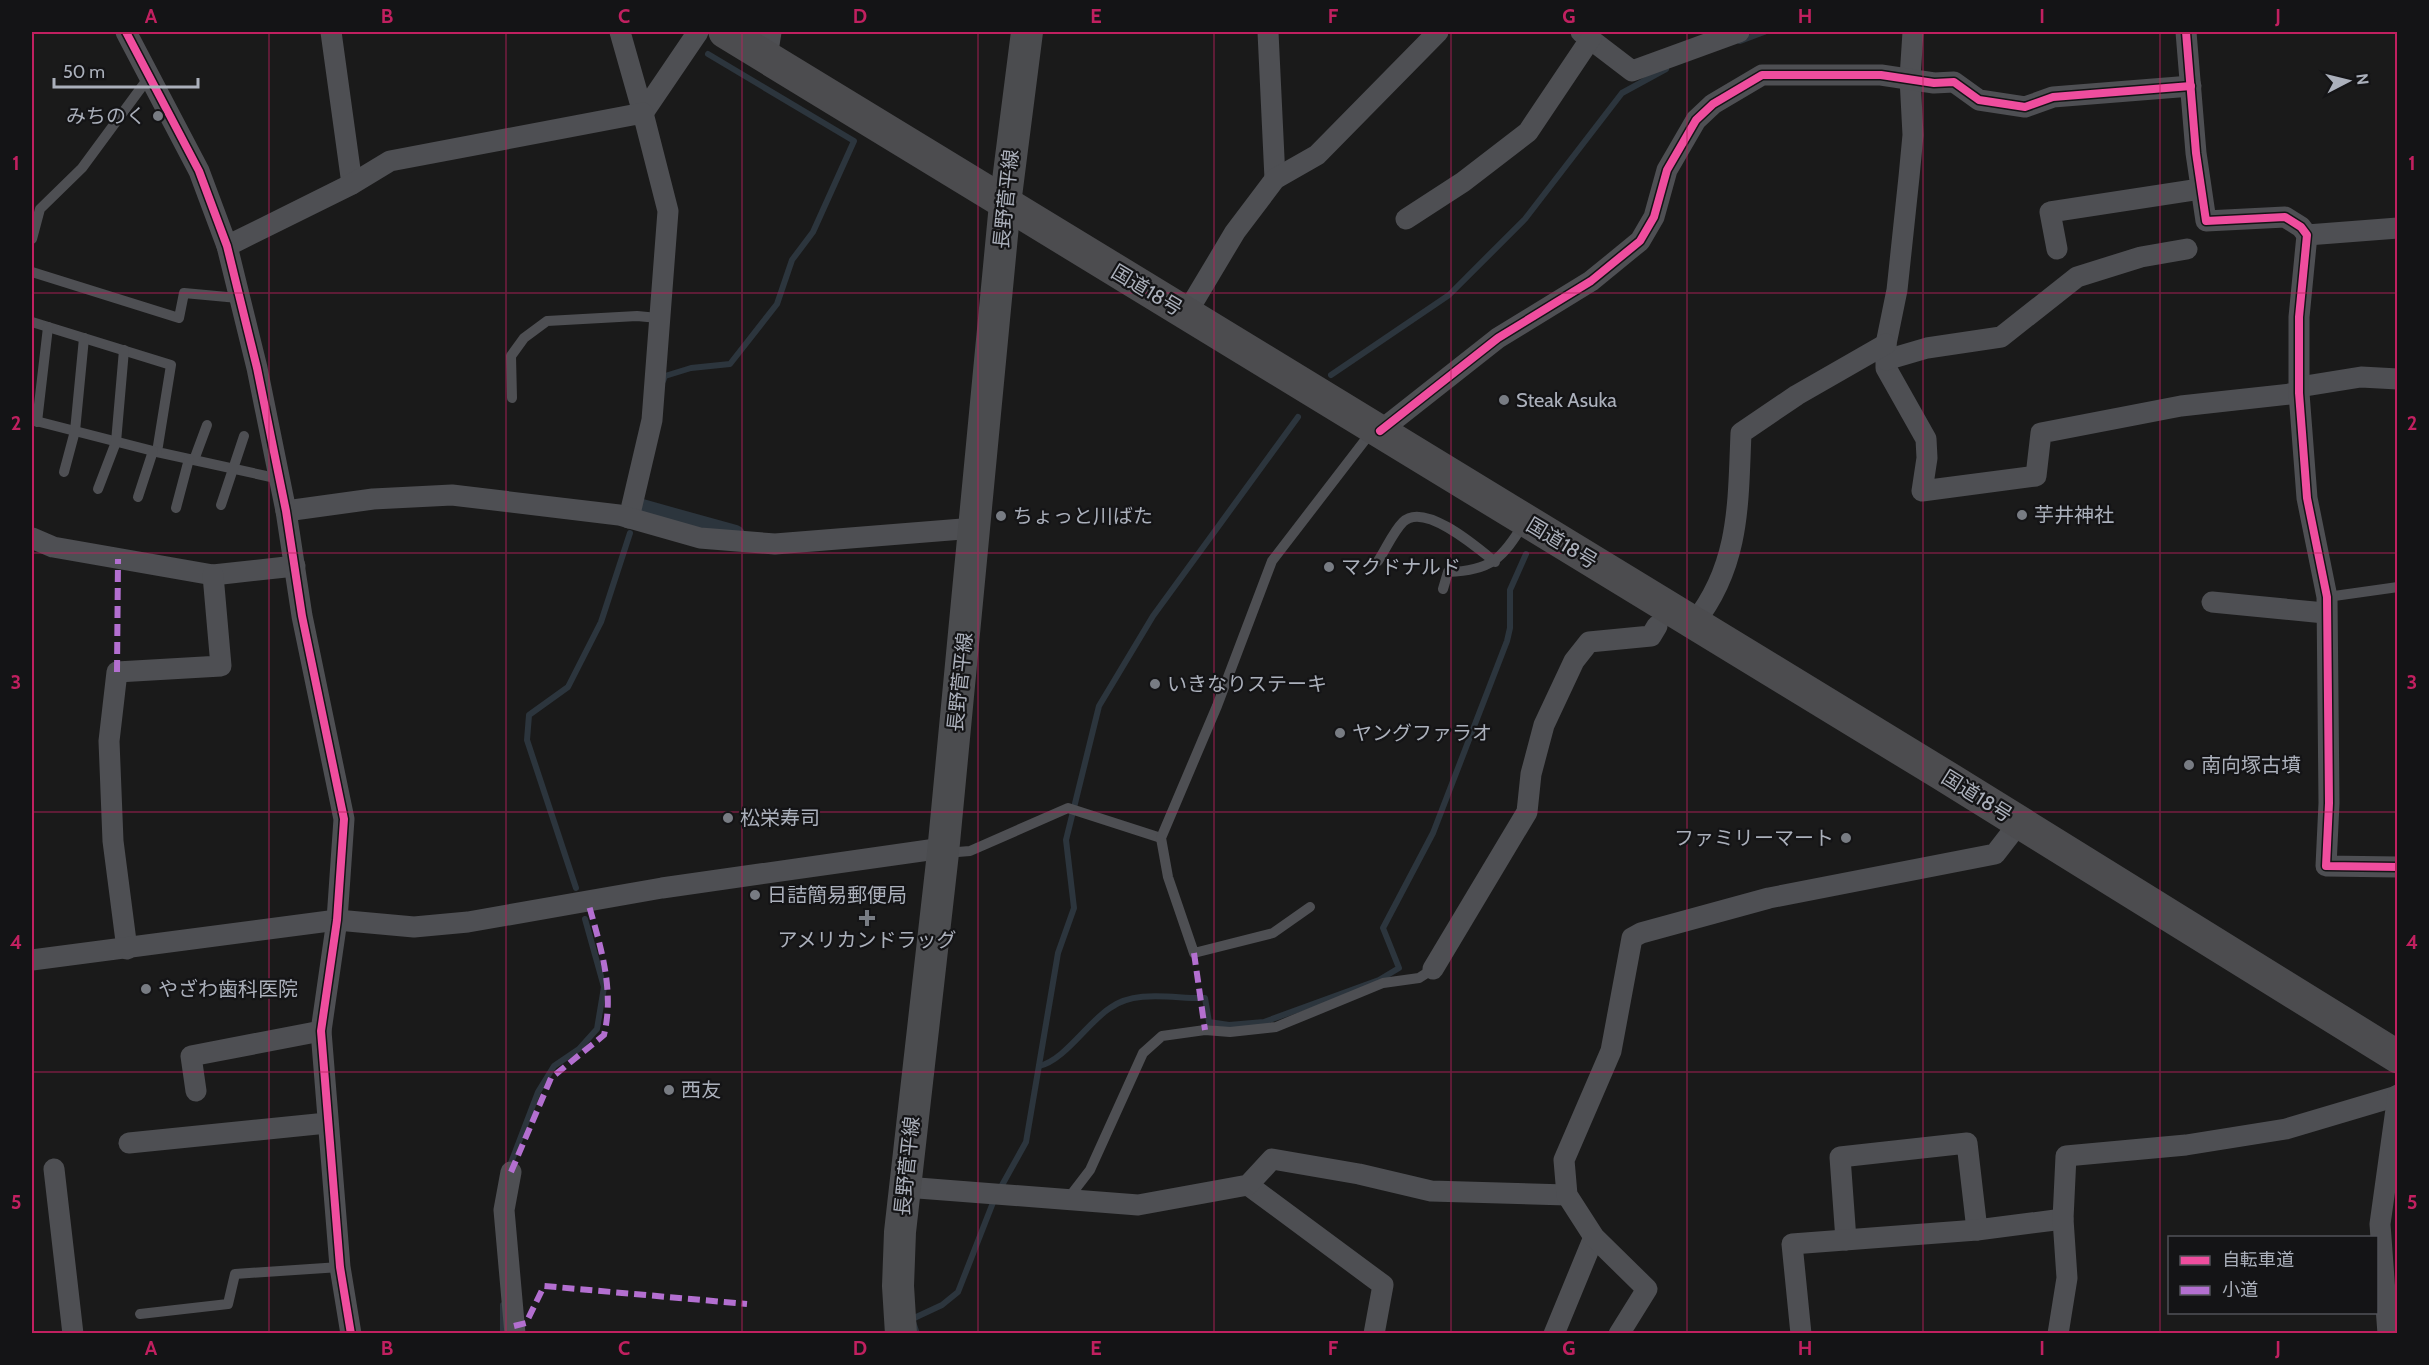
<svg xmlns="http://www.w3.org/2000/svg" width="2429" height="1365" font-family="Cabin,'Noto Sans JP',sans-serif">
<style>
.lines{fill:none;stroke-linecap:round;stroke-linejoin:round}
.stream{stroke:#2c353d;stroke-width:6}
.canal{stroke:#2c353d;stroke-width:20}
.lane{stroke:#4e4f53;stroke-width:10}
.street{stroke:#4e4f53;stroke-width:21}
.primary{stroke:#4b4c4f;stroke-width:32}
.highway{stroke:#4c4c4f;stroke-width:33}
.quiet{stroke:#b36fd0;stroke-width:6;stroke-dasharray:12 6;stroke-linecap:butt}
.cycleway-casing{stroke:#141416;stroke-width:11}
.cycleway{stroke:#ef4d9e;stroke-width:8}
.grid{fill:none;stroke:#c12060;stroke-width:1.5;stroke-opacity:0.55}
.poi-dot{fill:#787c83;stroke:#141416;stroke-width:2}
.labels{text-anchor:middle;stroke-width:4.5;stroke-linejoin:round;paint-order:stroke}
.poi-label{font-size:20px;fill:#abb0bb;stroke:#141416;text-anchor:start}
.street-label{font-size:20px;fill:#abb0bb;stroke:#141416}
.neatline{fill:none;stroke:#c12060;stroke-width:2}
.grid-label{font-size:20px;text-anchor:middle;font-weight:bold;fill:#c12060}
</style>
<rect width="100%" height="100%" fill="#1a1a1a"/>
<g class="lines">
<g class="stream">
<polyline points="1740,41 1764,32"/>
<polyline points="1331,375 1449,295 1525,219 1622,93 1666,69"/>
<polyline points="663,381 665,376 691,368 730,364 777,304 792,260 813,232 854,141 708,54"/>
<polyline points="576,888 527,740 529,715 568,687 601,622 630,533"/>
<path d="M1039 1066C1064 1061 1088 1022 1110 1008 1136 989 1175 999 1205 998L1209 1022 1229 1025 1264 1022 1379 980 1399 968 1383 928 1433 833 1507 641 1510 628V590L1526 554"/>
<polyline points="509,1168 538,1092 554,1066 579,1049 597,1029 604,987 585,919"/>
<polyline points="1001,1187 1026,1142 1058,953 1074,908 1066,840 1099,706 1153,616 1298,417"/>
<polyline points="503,1334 503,1305"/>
<polyline points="917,1334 912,1319 942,1305 958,1292 994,1200"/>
</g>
<polyline class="canal" points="638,508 735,535"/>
<g class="lane">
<polyline points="32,239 40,209 82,168 149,77"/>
<polyline points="32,272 179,318 184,293 238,298"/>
<polyline points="32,322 171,365 157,452 280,479"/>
<polyline points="512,398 511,356 524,338 547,321 637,316 658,318"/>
<polyline points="32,420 157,452"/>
<polyline points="37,422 48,327"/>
<polyline points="194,460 207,425"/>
<polyline points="64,472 75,431 84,338"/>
<polyline points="98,489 116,442 124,350"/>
<polyline points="138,497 153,451"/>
<polyline points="221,505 244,436"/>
<polyline points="176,508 189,459"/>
<path d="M1378 561C1386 549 1393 532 1403 522 1424 501 1478 548 1495 562"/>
<path d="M1443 589 1448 572C1491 571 1503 558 1524 523"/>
<polyline points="2327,597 2398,587"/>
<polyline points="945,853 970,851 1068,808 1161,838"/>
<polyline points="1310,907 1273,933 1194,953 1168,877 1161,838 1217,706 1272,561 1372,431"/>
<polyline points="1067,1200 1090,1170 1143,1053 1162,1036 1205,1030 1230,1032 1276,1027 1383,983 1419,978 1433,969"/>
<polyline points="140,1314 228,1304 235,1274 340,1267"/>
</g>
<g class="street">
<polyline points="126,32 199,171 227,246 257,368 286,511 302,616 344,819 337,920 321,1031 340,1267 351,1334"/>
<polyline points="331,32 352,184"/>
<polyline points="620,32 643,113 698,32"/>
<polyline points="1268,32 1275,179"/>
<polyline points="1581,32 1632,71 1739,32"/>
<polyline points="1913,32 1910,78 1913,135 1909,177 1897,290 1886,344 1886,368 1926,439 1927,458 1922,491 2036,476 2041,433 2181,406 2299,393"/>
<polyline points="2186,32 2196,153 2206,221 2285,217 2301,227 2307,235 2299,317 2299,393 2307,498 2327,597 2329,803 2326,866 2398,867"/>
<polyline points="767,57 771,32"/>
<polyline points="1406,219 1463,182 1528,132 1591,38"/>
<polyline points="2307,235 2398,228"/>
<polyline points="227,246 352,184 390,161 643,113 668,211 652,420 629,518"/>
<polyline points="2057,249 2050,212 2200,189"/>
<polyline points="1186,314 1235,232 1275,179 1317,155 1438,32"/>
<polyline points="1886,360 1927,348 2001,337 2077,277 2141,257 2187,249"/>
<polyline points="2299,387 2361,377 2398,379"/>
<polyline points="1380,431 1498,338 1591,281 1640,241 1654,217 1667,170 1696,120 1713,104 1762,75 1881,75 1934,83 1954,82 1979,100 2025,107 2053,97 2191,86"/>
<polyline points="286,511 373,499 452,495 619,515 700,538 775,544 975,528"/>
<polyline points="32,538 53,547 213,575 295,566"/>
<polyline points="2212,602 2325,613"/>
<path d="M1694 623C1740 565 1738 504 1741 433L1797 395 1886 344"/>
<polyline points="127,949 113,841 109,741 117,672 221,666 213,575"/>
<polyline points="32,960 337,920 414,927 468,922 662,888 943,848"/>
<polyline points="1433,969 1527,812 1531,774 1544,725 1574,661 1589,642 1651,636 1657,626"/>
<polyline points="196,1091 191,1056 321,1031"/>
<polyline points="129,1143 327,1123"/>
<polyline points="54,1169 73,1334"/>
<polyline points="511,1172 504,1210 515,1334"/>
<polyline points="1248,1185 1383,1285 1374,1334"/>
<polyline points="905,1187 1138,1205 1248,1185 1272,1159 1359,1174 1431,1191 1567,1195"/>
<polyline points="1846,1240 1840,1157 1967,1143 1977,1230"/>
<polyline points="1554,1334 1594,1237"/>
<polyline points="1619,1334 1647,1289 1594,1237 1567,1195 1564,1160 1611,1051 1632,938 1641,933 1769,898 1995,854 2019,823"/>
<polyline points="1801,1334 1792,1244 1977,1230 2063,1219"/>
<polyline points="2058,1334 2067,1278 2063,1219 2066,1156 2186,1145 2286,1129 2397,1096"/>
<polyline points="2388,1334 2380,1224 2398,1095"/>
</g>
<polyline class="primary" points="901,1334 898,1286 900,1232 943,853 1005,204 1027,32"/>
<polyline class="highway" points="725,32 1940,773 2398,1057"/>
<g class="quiet">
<polyline points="117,672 118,559"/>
<polyline points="1194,953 1205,1030"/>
<path d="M511 1172 551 1078 604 1035C615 989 600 945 588 902"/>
<polyline points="514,1326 526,1323 544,1286 747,1304"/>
</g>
<g class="cycleway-casing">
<g id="cycleway">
<polyline points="126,32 199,171 227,246 257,368 286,511 302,616 344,819 337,920 321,1031 340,1267 351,1334"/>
<polyline points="2186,32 2196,153 2206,221 2285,217 2301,227 2307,235 2299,317 2299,393 2307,498 2327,597 2329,803 2326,866 2398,867"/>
<polyline points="1380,431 1498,338 1591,281 1640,241 1654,217 1667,170 1696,120 1713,104 1762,75 1881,75 1934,83 1954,82 1979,100 2025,107 2053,97 2191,86"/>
</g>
</g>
<use href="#cycleway" class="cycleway"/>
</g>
<path class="grid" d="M269 32V1334M506 32V1334M742 32V1334M978 32V1334M1214 32V1334M1451 32V1334M1687 32V1334M1923 32V1334M2160 32V1334M32 293H2398M32 553H2398M32 812H2398M32 1072H2398"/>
<g class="poi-dot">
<circle cx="158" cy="116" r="6"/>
<circle cx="1504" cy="400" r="6"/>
<circle cx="2022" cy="515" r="6"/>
<circle cx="1001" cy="516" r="6"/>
<circle cx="1329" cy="567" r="6"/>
<circle cx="1155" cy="684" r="6"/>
<circle cx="1340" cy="733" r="6"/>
<circle cx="2189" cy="765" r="6"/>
<circle cx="728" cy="818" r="6"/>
<circle cx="1846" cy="838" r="6"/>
<circle cx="755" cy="895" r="6"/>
<path d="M864 909h6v6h6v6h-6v6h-6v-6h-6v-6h6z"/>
<circle cx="146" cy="989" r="6"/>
<circle cx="669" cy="1090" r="6"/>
</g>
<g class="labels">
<g class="poi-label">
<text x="146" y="123" text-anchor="end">みちのく</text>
<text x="1516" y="407">Steak Asuka</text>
<text x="2034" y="522">芋井神社</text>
<text x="1013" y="523">ちょっと川ばた</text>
<text x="1341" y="574">マクドナルド</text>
<text x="1167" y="691">いきなりステーキ</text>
<text x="1352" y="740">ヤングファラオ</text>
<text x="2201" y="772">南向塚古墳</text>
<text x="740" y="825">松栄寿司</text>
<text x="1834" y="845" text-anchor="end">ファミリーマート</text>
<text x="767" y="902">日詰簡易郵便局</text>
<text x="867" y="947" text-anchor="middle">アメリカンドラッグ</text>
<text x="158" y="996">やざわ歯科医院</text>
<text x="681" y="1097">西友</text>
</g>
<g class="street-label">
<text transform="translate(1006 199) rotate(-84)" y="7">長野菅平線</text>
<text transform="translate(1147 290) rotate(31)" y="7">国道18号</text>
<text transform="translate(1562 543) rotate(31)" y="7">国道18号</text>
<text transform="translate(960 682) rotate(-84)" y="7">長野菅平線</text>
<text transform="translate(1977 796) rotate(32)" y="7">国道18号</text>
<text transform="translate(907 1166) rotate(-84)" y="7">長野菅平線</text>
</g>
</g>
<rect width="2429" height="1365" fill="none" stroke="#141416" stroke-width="66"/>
<rect x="2168" y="1236" width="210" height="78" fill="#141416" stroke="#505258" stroke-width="1.5"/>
<rect x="2180" y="1256" width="30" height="9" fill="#ef4d9e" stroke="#505258" stroke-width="1.5"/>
<text x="2222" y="1266" font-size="18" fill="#abb0bb">自転車道</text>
<rect x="2180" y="1286" width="30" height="9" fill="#b36fd0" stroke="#505258" stroke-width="1.5"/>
<text x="2222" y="1296" font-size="18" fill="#abb0bb">小道</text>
<g transform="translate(2348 81) rotate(83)" stroke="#141416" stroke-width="4.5" paint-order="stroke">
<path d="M0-4.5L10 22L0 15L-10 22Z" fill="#abb0bb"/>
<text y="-9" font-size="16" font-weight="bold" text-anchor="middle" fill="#abb0bb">N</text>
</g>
<path d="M54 78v9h144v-9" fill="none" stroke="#abb0bb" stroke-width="3"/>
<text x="63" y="78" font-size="18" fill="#abb0bb" stroke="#141416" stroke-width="4.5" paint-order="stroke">50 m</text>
<rect x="33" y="33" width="2363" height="1299" class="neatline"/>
<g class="grid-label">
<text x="151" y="23">A</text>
<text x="387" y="23">B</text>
<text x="624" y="23">C</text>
<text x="860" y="23">D</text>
<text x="1096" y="23">E</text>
<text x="1333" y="23">F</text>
<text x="1569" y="23">G</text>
<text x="1805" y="23">H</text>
<text x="2042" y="23">I</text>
<text x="2278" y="23">J</text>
<text x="16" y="170">1</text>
<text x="2412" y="170">1</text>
<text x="16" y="430">2</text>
<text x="2412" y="430">2</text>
<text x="16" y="689">3</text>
<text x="2412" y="689">3</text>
<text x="16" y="949">4</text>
<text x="2412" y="949">4</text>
<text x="16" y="1209">5</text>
<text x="2412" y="1209">5</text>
<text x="151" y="1355">A</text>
<text x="387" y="1355">B</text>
<text x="624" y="1355">C</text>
<text x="860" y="1355">D</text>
<text x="1096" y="1355">E</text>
<text x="1333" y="1355">F</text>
<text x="1569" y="1355">G</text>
<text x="1805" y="1355">H</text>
<text x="2042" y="1355">I</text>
<text x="2278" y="1355">J</text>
</g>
</svg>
